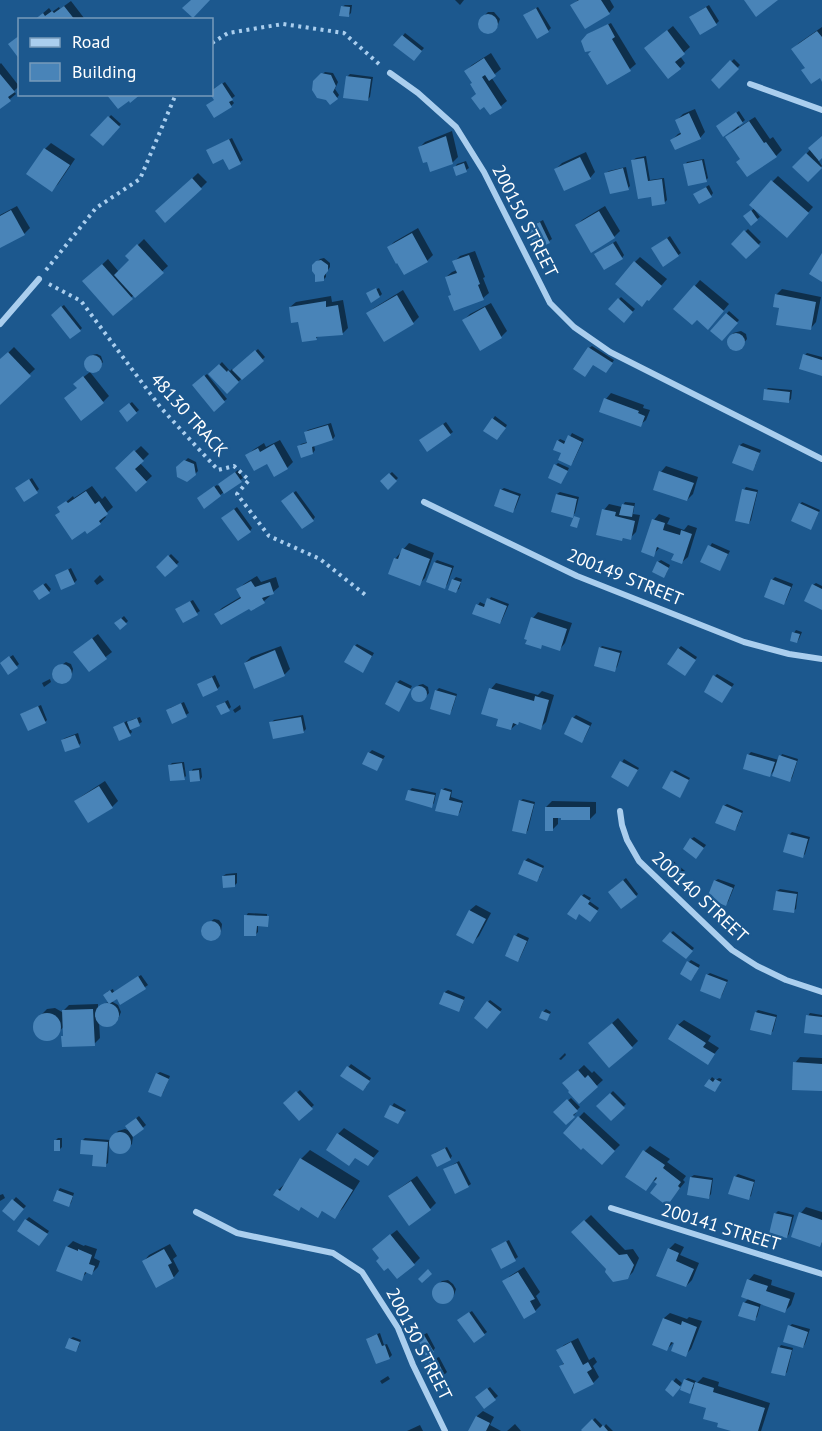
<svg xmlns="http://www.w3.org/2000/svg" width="822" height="1431" font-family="'PT Sans',sans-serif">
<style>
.shadow{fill:#0007}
.building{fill:#4984b8}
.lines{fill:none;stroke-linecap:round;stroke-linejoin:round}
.path{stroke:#aaceee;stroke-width:4;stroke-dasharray:3 4.5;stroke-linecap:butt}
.street{stroke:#aaceee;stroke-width:6}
.labels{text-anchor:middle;stroke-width:5;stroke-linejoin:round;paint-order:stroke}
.street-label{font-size:18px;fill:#fff;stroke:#1c588e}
</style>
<rect width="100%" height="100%" fill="#1c588e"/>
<g class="shadow">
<polygon points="455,0 464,0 460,5"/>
<polygon points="578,0 610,0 614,7 609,13 572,6"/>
<polygon points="71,1 84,18 82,20 35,20 49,8 52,12 59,7 60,9"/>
<polygon points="345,5 352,5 351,13 348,16 342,7"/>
<polygon points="709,5 719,21 716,24 693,15"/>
<polygon points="538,7 551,28 548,31 527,13"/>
<polygon points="488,12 494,12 500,19 497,27 489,32 483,32 479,25 481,19"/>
<polygon points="611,23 636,64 630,69 607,83 594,50 592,32"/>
<polygon points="673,26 690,47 680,56 685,63 680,68 646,48"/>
<polygon points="822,27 822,79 806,68 793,49 799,43"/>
<polygon points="405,33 424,48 414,59 396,45"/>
<polygon points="491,53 501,69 491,77 507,101 501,106 478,94 474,82 466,71 472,65"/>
<polygon points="734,59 740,65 719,87 713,80"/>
<polygon points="1,63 19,86 14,91 16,94 0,107 0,64"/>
<polygon points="325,72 333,73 338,82 335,89 339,95 337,98 314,81"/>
<polygon points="350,74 373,77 370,97 368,99 347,77"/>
<polygon points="225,82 235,96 231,99 234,103 231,106 215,100 212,93 213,89"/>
<polygon points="695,109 705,132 700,138 672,140 678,134 682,132 677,120 683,114"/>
<polygon points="739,111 745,120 738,126 739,127 755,117 770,139 773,137 782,150 776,156 741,159 727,137 737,127 720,124"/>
<polygon points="111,115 121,124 103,144 93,135"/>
<polygon points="452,131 458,157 452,163 428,160 420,147 425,142"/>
<polygon points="822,137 822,156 818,160 822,166 808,180 794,167"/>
<polygon points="232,138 243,160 230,168 224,157 211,148"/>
<polygon points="51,143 75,159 58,184 52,190 45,149"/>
<polygon points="586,152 595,172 590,178 556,169 562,163"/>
<polygon points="646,156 650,180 664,178 667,200 664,203 652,195 633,160 636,158"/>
<polygon points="704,159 708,178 706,180 685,165 687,162"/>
<polygon points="466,161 469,168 466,170 455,167 457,164"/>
<polygon points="626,167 630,186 628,188 606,173 609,171"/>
<polygon points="198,173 207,182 201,188 163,206"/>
<polygon points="778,176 813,207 792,231 755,209 754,209 760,217 757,219 747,214 755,208 773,181"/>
<polygon points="709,185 713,193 711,196 698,192"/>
<polygon points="17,206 30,228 24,234 0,247 0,215"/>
<polygon points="605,206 620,231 614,237 576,226 582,220"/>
<polygon points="543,220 552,239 549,241 528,228"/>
<polygon points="418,228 433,255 427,261 405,273 388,248 394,242"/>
<polygon points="748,229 761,242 746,257 733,244"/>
<polygon points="670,236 681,253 664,265 656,246"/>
<polygon points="144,239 168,266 135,296 134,295 113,314 90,276 108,259 119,272 131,260 127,256"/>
<polygon points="616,241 624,255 622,258 598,252"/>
<polygon points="475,251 485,277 483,278 489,293 483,298 453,294 446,277 452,272 457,270 454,262 460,256"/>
<polygon points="640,257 667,279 654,294 635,262"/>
<polygon points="324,258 330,263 330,267 326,273 326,277 323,280 317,262 320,259"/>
<polygon points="700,280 729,304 714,322 695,286"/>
<polygon points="379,288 382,294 380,296 368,293"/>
<polygon points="782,289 821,297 816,322 811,328 781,307 776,295"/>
<polygon points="403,290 419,317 413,323 368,314 374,308"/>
<polygon points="331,296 332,302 343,300 348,328 343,333 319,336 316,338 290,307 296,302"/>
<polygon points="621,297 635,309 624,321 610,309"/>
<polygon points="491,303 507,331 501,337 464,320 470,314"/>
<polygon points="64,305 82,328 80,330 55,312"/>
<polygon points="729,311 739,320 722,339 712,331"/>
<polygon points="741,331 746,334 747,339 739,349 735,349 729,345 728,341 733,333"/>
<polygon points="592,346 614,360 608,369 589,348"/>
<polygon points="14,347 35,369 0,402 0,361"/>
<polygon points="258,349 265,357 227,392 210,374 222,362 230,371 232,369 234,371"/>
<polygon points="807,353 822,357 822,374 805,355"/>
<polygon points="97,354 101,356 103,362 97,369 93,371 89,370 86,364 92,355"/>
<polygon points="90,372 109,396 103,402 78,388 81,379"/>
<polygon points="207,374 227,399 224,401 197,382"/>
<polygon points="768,388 792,390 791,399 789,401 766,390"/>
<polygon points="611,393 644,405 643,408 650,410 646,420 640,425 606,399"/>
<polygon points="132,402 139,410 128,419 121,411"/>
<polygon points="495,416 507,425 500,436 493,419"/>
<polygon points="446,422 453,432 450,434 423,438"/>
<polygon points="331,423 335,436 333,439 314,445 315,450 313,453 299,447 301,444 308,442 305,433 308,430"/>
<polygon points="572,433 584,439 573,462 570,465 558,441 560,439 567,442"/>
<polygon points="280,440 293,462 287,468 247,456 253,450 264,443 266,447"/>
<polygon points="743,443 761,450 755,466 734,462 740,445"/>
<polygon points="141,446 149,454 140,463 152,476 137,490 117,468"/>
<polygon points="188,458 196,462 198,471 195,474 178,468"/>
<polygon points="558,463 569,468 561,483 556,465"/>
<polygon points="666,466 698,477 693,494 687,500 661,472"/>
<polygon points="238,470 243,478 220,495 201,496 217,485 218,486"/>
<polygon points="392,472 398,478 388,488 382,481"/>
<polygon points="32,478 39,489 37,491 20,486"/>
<polygon points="92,486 102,499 105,496 113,507 104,515 106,517 100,523 88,532 59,508 73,496 74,498"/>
<polygon points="746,487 758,490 751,520 749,523 744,490"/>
<polygon points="504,488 521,494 515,509 513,511 501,490"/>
<polygon points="296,491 315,517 313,520 285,499"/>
<polygon points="560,492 579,497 575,513 572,516 557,494"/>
<polygon points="625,502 635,503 633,514 640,515 636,532 630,538 624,537 622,540 604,510 609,504 622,507"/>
<polygon points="802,502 820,510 813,525 800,504"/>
<polygon points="237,507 252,528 250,531 225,516"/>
<polygon points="659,514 670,518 667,524 684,530 688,525 697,528 688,557 682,562 676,553 660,547 653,555 654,520"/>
<polygon points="409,543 434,553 425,578 419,584 395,559"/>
<polygon points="712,543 730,551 720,569 702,561"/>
<polygon points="171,554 179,562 165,575 158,567"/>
<polygon points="437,560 454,566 447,585 444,587 435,562"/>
<polygon points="661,560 670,565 666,574 658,562"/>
<polygon points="71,568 77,580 74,583 56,576"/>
<polygon points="100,575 104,580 97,585 94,581"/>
<polygon points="257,576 261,582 276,577 279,587 273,592 269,594 270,596 264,601 250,607 216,614 222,608 242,596 238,590 244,584"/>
<polygon points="456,577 462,579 459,589 456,591 453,580"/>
<polygon points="775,577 793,584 786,601 784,603 766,596 772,580"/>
<polygon points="46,583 51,589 49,592 37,589"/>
<polygon points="816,583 822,586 822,608 813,585"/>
<polygon points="491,597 509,604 502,620 500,623 478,605 480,602 486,605"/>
<polygon points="193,600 200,611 184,621 179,607"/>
<polygon points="538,612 572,623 565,643 560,649 543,644 540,647 533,618"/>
<polygon points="124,616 128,621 121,628 116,623"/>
<polygon points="796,630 802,632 799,639 797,642 794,633"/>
<polygon points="98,634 112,652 89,670 81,647"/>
<polygon points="357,644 374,653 365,668 355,646"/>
<polygon points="281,646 290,669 285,674 255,687 245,663 251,657"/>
<polygon points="602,646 622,651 617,667 614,670 600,648"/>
<polygon points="681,646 697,657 688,671 679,648"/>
<polygon points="13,655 19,664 17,666 4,661"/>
<polygon points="66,662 71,664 73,669 72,674 65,681 59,681 54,676 56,669"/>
<polygon points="717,674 734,684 722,701 715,676"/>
<polygon points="215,675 220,686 217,689 199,684"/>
<polygon points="50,679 51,682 44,687 42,683"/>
<polygon points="400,680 412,686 399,710 397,683"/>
<polygon points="496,683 538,695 542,691 554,695 546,722 540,728 520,721 511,729 500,718 491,689"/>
<polygon points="423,684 428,687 429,693 423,699 418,700 415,698 413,692 419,685"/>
<polygon points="439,688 457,694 452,710 450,713 436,691"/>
<polygon points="228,700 231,707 229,709 221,704"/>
<polygon points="184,702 189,713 173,722 170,708"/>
<polygon points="41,705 47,720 45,722 22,714 25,712"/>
<polygon points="240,705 241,709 235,713 233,710"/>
<polygon points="303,715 306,729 303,732 271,723 274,720"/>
<polygon points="576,715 592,723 584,739 573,718"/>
<polygon points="140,717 142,722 130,728 132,732 130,734 115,727 127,721 128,723 131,720"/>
<polygon points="78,733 81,743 79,745 62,740 65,738"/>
<polygon points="372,750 385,756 377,769 369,753"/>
<polygon points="751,752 779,760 782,754 798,759 792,778 790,780 776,769 770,775 748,755"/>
<polygon points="624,759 639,768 630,783 613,777"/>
<polygon points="184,762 186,776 184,778 169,766 172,763"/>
<polygon points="201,768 202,777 200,780 191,772 193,769"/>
<polygon points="675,770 690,778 680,796 673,772"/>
<polygon points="105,781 118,801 112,807 76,801 82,796"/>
<polygon points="412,788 436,793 434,803 431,806 410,790"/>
<polygon points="445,788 452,790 451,797 463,801 460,812 458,814 442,790"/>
<polygon points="523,799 535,802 528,830 526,833 520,801"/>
<polygon points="552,801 596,802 596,813 590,819 558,817 558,824 552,830 546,807"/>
<polygon points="727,804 743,811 737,827 734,829 724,806"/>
<polygon points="792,832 810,837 805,854 803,856 789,835"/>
<polygon points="694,837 706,845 699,854 691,839"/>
<polygon points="528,858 544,866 539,878 525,861"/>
<polygon points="672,860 685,871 678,879 665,868"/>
<polygon points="237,873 237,883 235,885 223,876 226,874"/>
<polygon points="626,878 638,894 636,896 612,889"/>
<polygon points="718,879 735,885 728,902 726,904 715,881"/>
<polygon points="780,889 798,892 796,909 793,911 777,891"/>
<polygon points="584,894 591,898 589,901 599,908 592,918 579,913 582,896"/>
<polygon points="476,905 491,913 479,936 473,942 470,910"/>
<polygon points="248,913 267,914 267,925 268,925 258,925 258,932 255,935 246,916"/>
<polygon points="214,919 219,920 222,924 221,932 214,938 208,938 203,932 204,927"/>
<polygon points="673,931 694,948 686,957 664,941"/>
<polygon points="518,933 529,938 520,958 518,961 516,936"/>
<polygon points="691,960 700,965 694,976 689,962"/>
<polygon points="710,973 728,980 722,995 720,997 707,975"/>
<polygon points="141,975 148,985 121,1003 117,997 111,1001 118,1005 121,1012 118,1019 112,1024 105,1025 99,1021 100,1038 94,1044 65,1034 64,1026 55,1037 47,1040 43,1039 36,1034 34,1026 37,1019 47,1009 55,1008 62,1012 69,1005 98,1004 98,1010 106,1003 110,1002 107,992 113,989 114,992"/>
<polygon points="448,990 465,997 461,1008 459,1010 441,1003 445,992"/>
<polygon points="490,1000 502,1009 490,1025 488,1002"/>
<polygon points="546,1009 551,1012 546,1020 543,1012"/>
<polygon points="758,1010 777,1015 773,1031 771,1033 756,1012"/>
<polygon points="810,1013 822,1015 822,1034 808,1016"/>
<polygon points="618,1018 638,1041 632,1047 596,1037"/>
<polygon points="684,1020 711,1036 708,1041 719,1048 707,1063 678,1025"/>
<polygon points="565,1053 566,1055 561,1060 559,1059"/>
<polygon points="800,1057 822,1058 822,1090 795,1063"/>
<polygon points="351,1064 371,1078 366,1087 342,1075"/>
<polygon points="584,1065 592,1073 594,1071 603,1080 579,1102 570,1078"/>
<polygon points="160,1072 170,1076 163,1093 160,1096 157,1074"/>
<polygon points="712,1077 716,1080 719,1078 722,1079 717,1088 710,1080"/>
<polygon points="300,1090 314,1105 299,1119 285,1103"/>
<polygon points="613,1091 626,1104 611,1119 598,1106"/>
<polygon points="571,1098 580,1107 575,1112 576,1113 566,1123 555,1112"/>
<polygon points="394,1103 406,1110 400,1120 386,1116"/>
<polygon points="584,1112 620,1145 602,1163 565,1132"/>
<polygon points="139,1116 146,1125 133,1136 132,1144 124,1152 118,1152 115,1151 109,1144 108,1163 105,1165 83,1140 85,1138 110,1140 118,1131 125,1129 130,1131 129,1124"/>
<polygon points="344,1128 379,1151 368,1164 356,1156 349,1164 338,1134"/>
<polygon points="58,1138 62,1138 62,1147 60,1149 56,1140"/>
<polygon points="650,1146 670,1159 667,1162 686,1176 683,1180 685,1182 667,1204 659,1184 654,1180 646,1189 645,1151"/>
<polygon points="447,1147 452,1156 450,1159 435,1153"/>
<polygon points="310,1150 360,1181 343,1208 334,1217 323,1210 318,1216 278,1190 287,1182 301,1159"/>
<polygon points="459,1161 471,1184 468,1186 444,1170"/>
<polygon points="738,1174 755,1180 751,1196 748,1198 735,1177"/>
<polygon points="694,1175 713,1178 711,1194 709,1197 691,1177"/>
<polygon points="417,1176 436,1203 430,1209 390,1196 396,1191"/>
<polygon points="60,1188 74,1193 71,1203 68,1206 58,1191"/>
<polygon points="3,1194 5,1198 0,1201 0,1195"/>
<polygon points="16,1197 26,1206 14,1219 4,1211"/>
<polygon points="806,1207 822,1212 822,1243 820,1245 801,1213"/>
<polygon points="778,1211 794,1215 789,1234 787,1237 775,1214"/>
<polygon points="591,1215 625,1250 633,1249 639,1258 633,1272 627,1278 608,1268 573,1232"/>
<polygon points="29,1217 49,1231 42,1241 26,1220"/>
<polygon points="397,1230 420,1258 414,1264 388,1266 381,1258 380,1243"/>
<polygon points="509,1240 518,1257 515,1259 495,1247"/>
<polygon points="73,1241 84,1246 85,1245 97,1249 94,1258 100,1261 98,1267 92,1273 88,1271 81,1279 67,1247"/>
<polygon points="675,1243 684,1247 680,1255 699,1263 692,1280 686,1286 669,1249"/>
<polygon points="170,1244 177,1256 173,1259 179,1271 174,1277 157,1286 144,1261 149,1255"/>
<polygon points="524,1267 540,1292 536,1296 541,1305 535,1311 504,1282 510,1276"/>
<polygon points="754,1274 772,1280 771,1285 795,1293 791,1305 785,1311 761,1303 757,1317 754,1319 744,1303 749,1298 749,1280"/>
<polygon points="448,1280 453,1284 456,1289 454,1295 448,1301 442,1302 436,1300 434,1298 433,1291 436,1286 442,1281"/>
<polygon points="472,1311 487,1332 474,1341 461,1318"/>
<polygon points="670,1313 687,1319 689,1317 702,1321 691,1349 685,1355 677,1339 667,1349 654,1345 664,1318"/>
<polygon points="792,1324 810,1329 805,1344 803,1347 790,1326"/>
<polygon points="380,1333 384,1345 387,1344 392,1355 389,1358 367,1339 370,1337"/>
<polygon points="427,1333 435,1348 433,1351 421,1336"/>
<polygon points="73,1337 81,1340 78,1348 75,1350 70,1339"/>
<polygon points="578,1338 589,1360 594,1357 597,1362 593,1366 599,1377 593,1383 560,1367 565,1362 558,1351 564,1345"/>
<polygon points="781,1345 793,1348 787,1372 784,1375 779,1348"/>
<polygon points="439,1357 447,1372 444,1375 432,1360"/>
<polygon points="388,1376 390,1379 382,1384 380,1381"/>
<polygon points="703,1377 719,1382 718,1386 770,1403 761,1431 736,1431 719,1422 708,1407 696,1385 690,1392 685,1380 688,1378 696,1381 693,1387"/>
<polygon points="676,1378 682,1383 676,1392 667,1390"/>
<polygon points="490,1387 498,1396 484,1407 479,1395"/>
<polygon points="483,1411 494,1417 490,1425 501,1431 470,1431 477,1416"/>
<polygon points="595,1418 604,1427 606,1424 613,1431 584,1431 583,1430"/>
<polygon points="515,1424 521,1431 507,1431"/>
<polygon points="420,1425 423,1431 407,1431"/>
</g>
<g class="building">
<polygon points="191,0 210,0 193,18 182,8"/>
<polygon points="579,0 601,0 610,14 585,29 570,5"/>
<polygon points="744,0 778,0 756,17"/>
<polygon points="64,6 75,20 34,20 43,13 45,16 52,11 54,13"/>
<polygon points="341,6 350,7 349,17 339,16"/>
<polygon points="706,7 717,25 700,35 689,17"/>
<polygon points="536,8 549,32 537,39 523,15"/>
<circle cx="488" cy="24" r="10"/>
<polygon points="608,24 615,37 612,39 631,71 607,85 588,54 591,51 585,52 581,41 587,34"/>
<polygon points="667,30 685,54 675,62 681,69 668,79 644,48"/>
<polygon points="817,31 822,37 822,82 820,78 811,84 801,70 805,68 791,49"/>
<polygon points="20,35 20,60 8,44"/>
<polygon points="402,35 422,51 414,61 393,45"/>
<polygon points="484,58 496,76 489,81 485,75 482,77 502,108 490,115 484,107 480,110 471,98 476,94 470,84 472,83 464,71"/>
<polygon points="730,60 739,69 719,89 711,80"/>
<polygon points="321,73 331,75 336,86 333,92 338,99 330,105 326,100 317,98 312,90 313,81"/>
<polygon points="0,74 15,92 8,97 11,101 0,109"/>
<polygon points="346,76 371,79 368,101 343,98"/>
<polygon points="222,83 233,100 229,102 232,107 214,118 206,105 214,100 210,94 212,94 212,90"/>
<polygon points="106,94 141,94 130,103 129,101 118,109"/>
<polygon points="736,112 743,123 723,137 716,126"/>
<polygon points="689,113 701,139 675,150 670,140 681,134 675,120"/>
<polygon points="108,116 120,127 103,146 90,135"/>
<polygon points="749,121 764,143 766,142 777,157 747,177 736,162 740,159 725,137"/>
<polygon points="446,136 453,164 430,172 427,162 423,163 418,147"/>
<polygon points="822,136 822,158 819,161 808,148"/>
<polygon points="229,139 241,164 229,170 223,159 213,164 206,150"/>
<polygon points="44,148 70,165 52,192 26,174"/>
<polygon points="806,153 822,168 808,182 792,167"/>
<polygon points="580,157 591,179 564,191 554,169"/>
<polygon points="644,158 648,181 662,179 665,204 652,206 651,197 638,199 631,160"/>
<polygon points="702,160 707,182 688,186 683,164"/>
<polygon points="464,163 467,172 456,176 453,167"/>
<polygon points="623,168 629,190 610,194 604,173"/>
<polygon points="192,178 202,189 165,223 155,211"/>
<polygon points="771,180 809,213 787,238 749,205"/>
<polygon points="706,187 712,197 699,204 693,194"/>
<polygon points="11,210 25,235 0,248 0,216"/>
<polygon points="751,210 758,220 751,226 743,216"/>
<polygon points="599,211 615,238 591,253 575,225"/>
<polygon points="540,222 550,243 536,249 526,228"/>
<polygon points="744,230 760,246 746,259 731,244"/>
<polygon points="412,233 428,262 404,275 397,263 396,264 387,247"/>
<polygon points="667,238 679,256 663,267 651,248"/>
<polygon points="613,243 623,259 604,270 594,254"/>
<polygon points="137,244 164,273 135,298 114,275 129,260 125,256"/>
<polygon points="822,253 822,282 809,274"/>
<polygon points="469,255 480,284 478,285 484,300 454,311 448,296 451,295 445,277 457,273 452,261"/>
<polygon points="321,260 328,265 328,271 324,276 324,281 315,282 315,275 312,271 312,265 316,261"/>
<polygon points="634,261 662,286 649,301 647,300 642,307 615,284"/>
<polygon points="102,264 133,299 113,316 82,281"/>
<polygon points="694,285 724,311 708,330 697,320 692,325 673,309"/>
<polygon points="376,288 380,297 371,303 366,293"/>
<polygon points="775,294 816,302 811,330 776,325 779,308 773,307"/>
<polygon points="397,295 414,324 384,342 366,313"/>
<polygon points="618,298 633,312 624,323 608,309"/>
<polygon points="326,301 326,307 338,305 343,335 316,337 317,340 302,342 298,322 291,323 289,307"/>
<polygon points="61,306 81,331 70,339 51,315"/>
<polygon points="485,307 502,338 480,351 462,320"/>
<polygon points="726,313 738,323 722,341 710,331"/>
<circle cx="736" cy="342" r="9"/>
<polygon points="588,347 613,363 606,373 593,365 585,377 573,369"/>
<polygon points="255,350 264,361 242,380 232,370"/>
<polygon points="8,352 31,376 0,405 0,359"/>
<polygon points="803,354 822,360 822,376 799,369"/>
<circle cx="93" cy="364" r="9"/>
<polygon points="219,364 227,372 228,370 239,382 227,394 208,374"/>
<polygon points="204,375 225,402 214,412 192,385"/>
<polygon points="83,376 104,403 81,421 64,398 77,388 73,384"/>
<polygon points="764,389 790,392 789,403 763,400"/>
<polygon points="604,398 639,411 638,413 645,416 641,427 599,412"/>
<polygon points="129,403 137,413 127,422 119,411"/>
<polygon points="492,418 506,428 497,440 483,431"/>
<polygon points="443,424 451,435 427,452 419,440"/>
<polygon points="328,425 333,440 312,447 313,454 301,458 297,446 307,443 304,432"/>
<polygon points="568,435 582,442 571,466 558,460 561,453 553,450 557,440 564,444"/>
<polygon points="274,444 288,469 274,477 267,464 254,471 245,455 258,448 260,452"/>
<polygon points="739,445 760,453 753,471 732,463"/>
<polygon points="134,450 144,461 135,469 147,482 136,492 115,468"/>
<polygon points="184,460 194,464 196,475 187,482 177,477 176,467"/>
<polygon points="554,464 568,471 561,484 548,478"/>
<polygon points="659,471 694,483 687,501 653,490"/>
<polygon points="235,472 242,482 224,494 218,484"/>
<polygon points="389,473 397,481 388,490 380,481"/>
<polygon points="29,479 38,493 24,502 15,488"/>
<polygon points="214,486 221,496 204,509 197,498"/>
<polygon points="500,489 519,496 513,513 494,506"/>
<polygon points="742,489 757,492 749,524 735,521"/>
<polygon points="86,491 95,504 99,501 108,514 99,521 101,524 87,534 85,531 72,540 55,515 60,512 57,507 66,501 68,503"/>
<polygon points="293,492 314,521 302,529 281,501"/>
<polygon points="556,494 577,499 573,518 551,512"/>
<polygon points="799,503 819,512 811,530 791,521"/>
<polygon points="622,504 634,506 632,517 619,515"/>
<polygon points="234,509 251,532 238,541 221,518"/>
<polygon points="602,509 616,512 615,516 635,521 631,540 623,538 622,541 596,535"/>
<polygon points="574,516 580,518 577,528 570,526"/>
<polygon points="652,519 665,523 663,530 680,535 681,530 692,534 682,564 671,560 674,554 657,547 654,557 641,552"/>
<polygon points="708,545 728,554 720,571 700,562"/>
<polygon points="402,548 430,559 420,586 388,574 394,558 398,559"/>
<polygon points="168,555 178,566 165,577 156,567"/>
<polygon points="657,561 669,568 664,578 652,572"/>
<polygon points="434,562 452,568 445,589 426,582"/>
<polygon points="68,569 75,584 61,590 55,575"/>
<polygon points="452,579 461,582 456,593 448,590"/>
<polygon points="771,579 791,587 784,605 764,597"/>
<polygon points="251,581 255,587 270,582 274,594 262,598 265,603 251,611 249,609 221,625 214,614 241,598 236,589"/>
<polygon points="43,584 50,593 39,600 33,591"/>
<polygon points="812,584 822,589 822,610 804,601"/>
<polygon points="487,598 507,606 500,624 472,614 476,604 484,607"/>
<polygon points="190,601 198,615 183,623 175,609"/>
<polygon points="531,617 567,629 560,651 542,645 541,649 525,644 527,640 524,639"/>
<polygon points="121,618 127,624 120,630 114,623"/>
<polygon points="792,632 800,634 797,643 790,641"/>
<polygon points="92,638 107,659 89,672 73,652"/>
<polygon points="354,645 372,656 363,673 344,662"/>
<polygon points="599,647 620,653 615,672 594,666"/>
<polygon points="678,648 696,660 685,676 667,664"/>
<polygon points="275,650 285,676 254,689 244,663"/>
<polygon points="9,656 18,668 8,675 0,663"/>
<circle cx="62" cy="674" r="10"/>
<polygon points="713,675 732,687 722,703 704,692"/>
<polygon points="212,677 218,690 203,697 197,684"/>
<polygon points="396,682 411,689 399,712 385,704"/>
<circle cx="419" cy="694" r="8"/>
<polygon points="489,688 534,701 535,696 549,700 541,730 519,722 518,725 513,723 511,730 496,726 498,719 481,714"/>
<polygon points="435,690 456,696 450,715 430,709"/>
<polygon points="225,702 230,711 221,715 216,706"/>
<polygon points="181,703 187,717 172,724 166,710"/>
<polygon points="38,706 46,723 28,731 20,714"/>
<polygon points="301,717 304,733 273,739 269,722"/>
<polygon points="572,717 590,726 582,743 564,734"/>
<polygon points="137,718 140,726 130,730 127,722"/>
<polygon points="124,722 131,736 119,741 113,727"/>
<polygon points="75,735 80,747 65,752 61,740"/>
<polygon points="368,752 383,759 377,771 362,764"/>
<polygon points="747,754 775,762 770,777 743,769"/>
<polygon points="779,755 797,761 790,782 772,776"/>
<polygon points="620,761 638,770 628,787 611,777"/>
<polygon points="182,763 185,780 170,781 168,765"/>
<polygon points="199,770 200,781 190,782 189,771"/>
<polygon points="671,771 689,780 680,798 662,788"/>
<polygon points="99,786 113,808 88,823 74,801"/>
<polygon points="441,789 451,792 449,800 462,803 458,816 435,811"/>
<polygon points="408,790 435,795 432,808 405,800"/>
<polygon points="519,800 534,804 526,834 512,831"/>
<polygon points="723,805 742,813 735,831 715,823"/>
<polygon points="545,807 590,807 590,820 561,820 561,818 553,818 553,831 545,831"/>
<polygon points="788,834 808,839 803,858 783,852"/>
<polygon points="690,838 704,848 696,859 683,849"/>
<polygon points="524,860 543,868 537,882 518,874"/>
<polygon points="668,861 684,874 678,881 662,868"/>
<polygon points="235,875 235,887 223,888 222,876"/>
<polygon points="623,880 637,897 621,909 608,892"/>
<polygon points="714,880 733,888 726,906 707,898"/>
<polygon points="776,891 797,894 794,913 773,910"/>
<polygon points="581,895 590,901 588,904 598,911 590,922 579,914 576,920 567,914"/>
<polygon points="469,910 486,919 473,944 456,935"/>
<polygon points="244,915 269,916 268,927 257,926 256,936 244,936"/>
<circle cx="211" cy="931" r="10"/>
<polygon points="670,932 693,951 686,959 662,941"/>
<polygon points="514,935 527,941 518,962 505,956"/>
<polygon points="687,961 699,968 691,981 680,974"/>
<polygon points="706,974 727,982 720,999 700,991"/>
<polygon points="138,976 146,989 120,1005 117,999 109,1004 103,995 110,990 112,993"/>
<polygon points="444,992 464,1000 459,1012 439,1004"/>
<polygon points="487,1001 501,1012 487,1029 474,1018"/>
<circle cx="107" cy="1015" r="12"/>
<polygon points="93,1009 95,1046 62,1047 61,1036 63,1036 62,1010"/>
<polygon points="542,1011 550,1014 547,1021 539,1018"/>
<polygon points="755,1012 776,1017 771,1035 750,1030"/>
<circle cx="47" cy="1027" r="14"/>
<polygon points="806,1015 822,1017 822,1035 804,1033"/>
<polygon points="612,1023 633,1048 609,1068 588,1043"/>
<polygon points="677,1024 706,1043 703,1047 715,1054 708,1065 668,1039"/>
<polygon points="793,1062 822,1064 822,1091 792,1090"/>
<polygon points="347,1066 370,1081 363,1091 340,1076"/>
<polygon points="578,1070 585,1078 588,1075 598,1087 579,1104 568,1092 569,1091 562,1083"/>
<polygon points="156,1073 169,1079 161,1097 148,1092"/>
<polygon points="709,1079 713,1082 715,1079 721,1082 715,1092 704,1086"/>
<polygon points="296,1091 313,1109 299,1121 283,1103"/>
<polygon points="610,1093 625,1108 611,1121 596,1106"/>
<polygon points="567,1099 578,1111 573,1115 575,1117 566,1125 553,1112"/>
<polygon points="390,1105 405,1112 398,1124 384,1117"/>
<polygon points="578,1116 615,1151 602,1165 583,1148 581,1150 563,1133"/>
<polygon points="136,1118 144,1129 133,1137 125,1126"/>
<circle cx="120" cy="1143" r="11"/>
<polygon points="337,1133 374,1158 368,1166 355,1158 349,1166 326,1150"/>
<rect x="54" y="1140" width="6" height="11"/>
<polygon points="81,1140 108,1142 106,1167 92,1166 93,1155 80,1154"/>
<polygon points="445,1148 451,1160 437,1167 431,1155"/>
<polygon points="643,1150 665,1165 663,1168 681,1182 678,1186 680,1188 667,1206 650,1193 657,1184 654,1182 657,1178 656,1177 646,1191 625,1177"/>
<polygon points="300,1158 353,1190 335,1219 322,1211 318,1218 301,1207 299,1211 273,1195 277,1189 280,1191"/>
<polygon points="457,1163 469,1187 455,1194 443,1169"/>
<polygon points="734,1176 754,1182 749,1200 728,1194"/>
<polygon points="690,1177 712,1180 709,1199 687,1195"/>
<polygon points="411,1181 431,1210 409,1226 388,1196"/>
<polygon points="57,1190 73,1196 69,1207 53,1201"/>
<polygon points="12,1199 24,1209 14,1221 2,1211"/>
<polygon points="799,1212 822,1220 822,1242 820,1247 791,1237"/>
<polygon points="774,1213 792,1217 787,1238 769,1234"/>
<polygon points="25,1219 48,1234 39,1246 17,1231"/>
<polygon points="584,1220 619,1255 627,1254 634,1265 628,1279 613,1282 605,1272 606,1269 571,1232"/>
<polygon points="390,1234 415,1265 397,1279 388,1268 384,1271 376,1261 379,1258 372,1249"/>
<polygon points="506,1241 516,1261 501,1269 491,1249"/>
<polygon points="66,1246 78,1251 78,1249 92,1255 89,1264 95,1266 92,1275 85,1272 82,1281 56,1271"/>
<polygon points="668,1248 679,1253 676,1261 694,1269 686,1287 656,1276"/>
<polygon points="164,1249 172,1263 168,1265 174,1278 156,1288 142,1261"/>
<polygon points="428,1269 432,1274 422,1283 418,1279"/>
<polygon points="518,1272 535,1299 530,1301 536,1312 524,1319 502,1281"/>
<polygon points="747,1279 768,1286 766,1291 790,1299 785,1313 741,1297"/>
<circle cx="443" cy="1293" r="11"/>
<polygon points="743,1302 759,1307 755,1321 738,1316"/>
<polygon points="469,1312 485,1335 474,1343 457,1320"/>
<polygon points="663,1318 681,1325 682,1321 697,1327 686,1357 671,1351 674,1343 671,1342 667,1351 652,1345"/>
<polygon points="788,1325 808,1332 803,1348 783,1342"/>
<polygon points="377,1334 382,1346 385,1345 390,1359 376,1364 366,1339"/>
<polygon points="424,1335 434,1352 426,1356 417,1338"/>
<polygon points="69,1338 80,1342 76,1352 65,1348"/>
<polygon points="571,1342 583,1365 588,1362 592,1369 587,1372 594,1384 574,1394 559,1366 564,1364 556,1350"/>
<polygon points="778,1347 792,1350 785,1376 771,1373"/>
<polygon points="436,1358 445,1376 437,1380 428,1362"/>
<polygon points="684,1379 694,1383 690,1394 680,1390"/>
<polygon points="672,1380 681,1387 673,1397 665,1390"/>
<polygon points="695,1382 714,1388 713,1392 765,1408 758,1431 731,1431 717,1427 718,1423 703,1419 706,1408 689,1403"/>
<polygon points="487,1388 496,1400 484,1409 475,1397"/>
<polygon points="476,1416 490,1423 486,1431 468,1431"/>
<polygon points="592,1419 600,1428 603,1425 608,1431 582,1431 581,1430"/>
</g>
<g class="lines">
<g class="path">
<polyline points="212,43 228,33 283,24 344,33 380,65"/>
<polyline points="46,270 96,208 140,179 176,94"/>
<polyline points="49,284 81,301 161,408 218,470 234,466 249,480 237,494 269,536 320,559 368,597"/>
</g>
<g class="street">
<polyline points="390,73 418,93 456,127 484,172 550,303 574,327 610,352 822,459"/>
<polyline points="750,84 822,110"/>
<polyline points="0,324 39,279"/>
<polyline points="424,502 577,576 744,642 789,654 822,659"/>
<polyline points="620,811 622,825 627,840 639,861 732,950 757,966 786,980 822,992"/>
<polyline points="611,1208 822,1274"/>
<polyline points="196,1212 237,1233 246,1235 333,1253 362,1272 398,1328 413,1365 445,1431"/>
</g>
</g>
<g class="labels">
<g class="street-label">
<text transform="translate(525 221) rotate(63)" y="6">200150 STREET</text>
<text transform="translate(189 415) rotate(48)" y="6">48130 TRACK</text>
<text transform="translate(625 577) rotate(22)" y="6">200149 STREET</text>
<text transform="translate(700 897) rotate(43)" y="6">200140 STREET</text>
<text transform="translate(721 1227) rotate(17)" y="6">200141 STREET</text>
<text transform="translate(419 1344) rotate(63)" y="6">200130 STREET</text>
</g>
</g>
<rect x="18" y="18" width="195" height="78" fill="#1c588e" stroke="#779bbb" stroke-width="1.5"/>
<rect x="30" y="38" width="30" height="9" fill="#aaceee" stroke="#779bbb" stroke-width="1.5"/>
<text x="72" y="48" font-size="18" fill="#ffffff">Road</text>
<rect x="30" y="63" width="30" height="18" fill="#4984b8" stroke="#779bbb" stroke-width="1.5"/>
<text x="72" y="78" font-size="18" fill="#ffffff">Building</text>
</svg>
